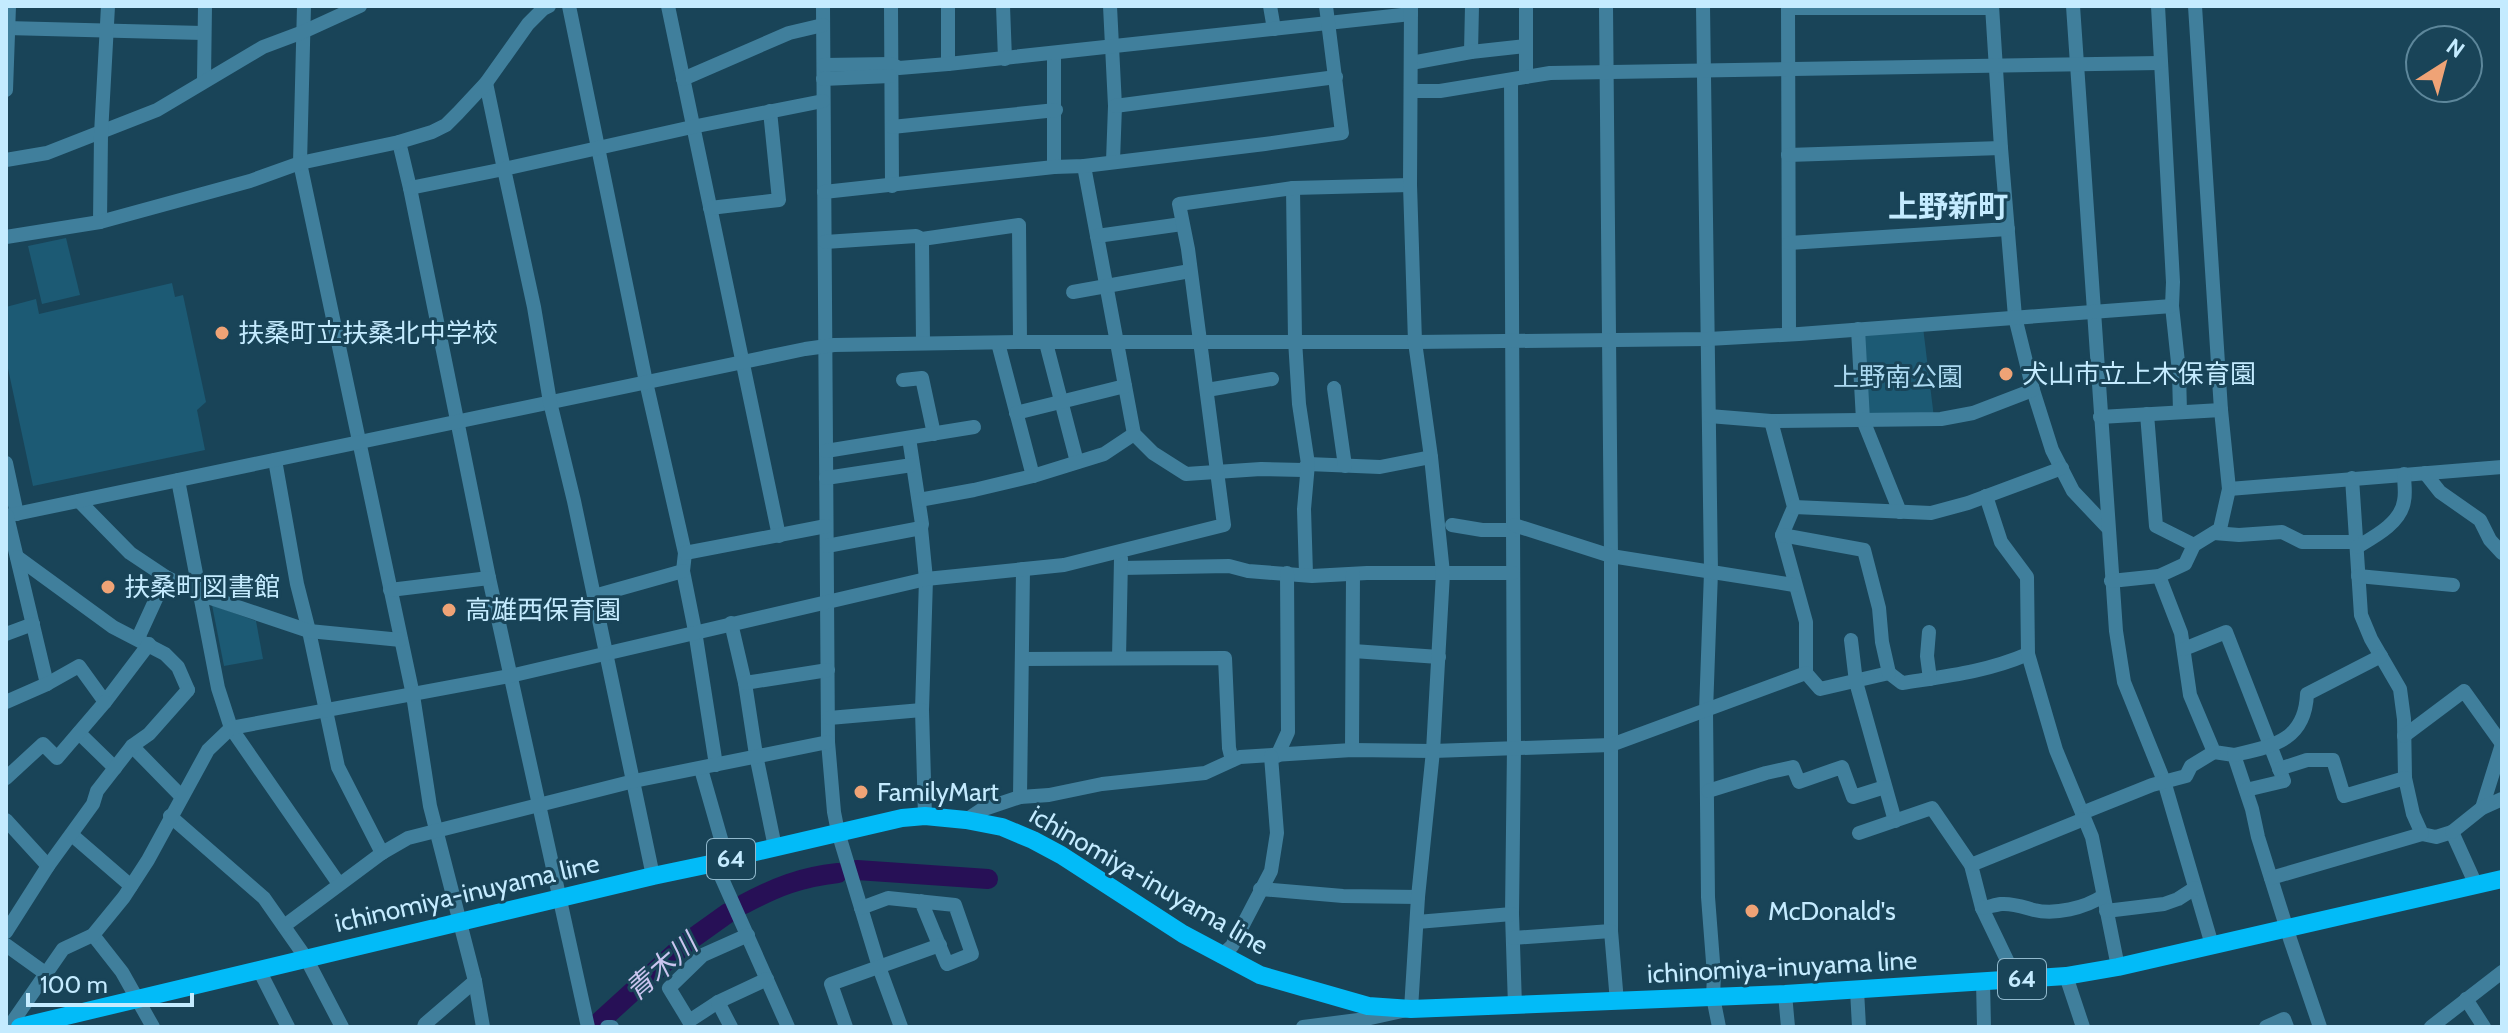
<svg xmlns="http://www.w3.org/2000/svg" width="2508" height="1033" font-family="Cabin,'Noto Sans JP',sans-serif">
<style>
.green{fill:#1c5a74}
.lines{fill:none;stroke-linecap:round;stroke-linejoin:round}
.river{stroke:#271056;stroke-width:20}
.minor{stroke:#407f9c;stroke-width:14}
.major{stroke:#02bbf8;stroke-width:18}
.poi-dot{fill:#efa376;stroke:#194458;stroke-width:3}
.labels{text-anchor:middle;stroke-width:6;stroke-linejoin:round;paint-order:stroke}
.shield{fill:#194458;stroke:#91b9cd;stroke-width:2}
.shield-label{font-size:24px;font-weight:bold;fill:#c4ebff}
.poi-label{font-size:26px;fill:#c4ebff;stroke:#194458;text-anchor:start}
.park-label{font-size:26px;fill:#abd9f1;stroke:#194458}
.street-label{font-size:26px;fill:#c4ebff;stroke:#194458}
.water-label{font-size:28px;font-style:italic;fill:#cac5ef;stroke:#194458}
.quarter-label{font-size:30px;font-weight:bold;fill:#c4ebff;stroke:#194458}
</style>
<rect width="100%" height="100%" fill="#194458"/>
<g class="green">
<polygon points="66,238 80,295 42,304 28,246"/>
<polygon points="172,283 175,297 183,295 206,402 197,410 205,450 33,486 6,359 6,307 36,299 39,314"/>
<polygon points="1923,327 1934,418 1868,413 1864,335"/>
<polygon points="212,605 256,621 263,659 224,666"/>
</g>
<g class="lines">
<g class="river">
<polyline points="857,870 988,879"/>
<path d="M744 904C776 887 801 877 838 873"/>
<polyline points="596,1025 686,943 728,913"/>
</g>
<g class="minor">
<polyline points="304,6 300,163 413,695 430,806 475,981 483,1027"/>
<polyline points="569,6 646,382 685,553 683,571 695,631 716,765"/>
<polyline points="668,6 779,536"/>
<polyline points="823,6 828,742 834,812 838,832 879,967 901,1027"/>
<polyline points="891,6 892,186"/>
<polyline points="1003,6 1005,59"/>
<polyline points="1110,6 1115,106 1113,161"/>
<polyline points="1270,6 1274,29"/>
<polyline points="1606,6 1611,556 1611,931 1617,1002"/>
<polyline points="1703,6 1711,572 1706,711 1708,897 1714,975 1713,997 1719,1027"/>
<polyline points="1788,6 1789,333"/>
<polyline points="1992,6 2001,148 2015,317 2033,390 2052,450 2073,491 2107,527"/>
<polyline points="2073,6 2116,631 2124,682 2164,781 2212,945"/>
<polyline points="2158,6 2173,282 2172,306 2179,372 2180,412"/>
<polyline points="1788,8 1992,8"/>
<polyline points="6,28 203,33"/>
<polyline points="1471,52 1472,6"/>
<polyline points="1054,54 1054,167"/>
<polyline points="1411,63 1471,52 1526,46"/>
<polyline points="948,64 948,6"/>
<polyline points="824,65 891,64 899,68 948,64 1411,14"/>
<polyline points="1526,77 1526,6"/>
<polyline points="683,79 789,33 823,25"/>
<polyline points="823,79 890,76"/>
<polyline points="204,80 205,6"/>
<polyline points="1511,80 1514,747 1512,914 1515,1006"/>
<polyline points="6,90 9,6"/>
<polyline points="1411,91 1440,91 1550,73 2160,63"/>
<polyline points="1115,106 1336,77"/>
<polyline points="892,127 1056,110"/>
<polyline points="399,142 410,188 489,578 588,1027"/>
<polyline points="1788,155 2001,148"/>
<polyline points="6,160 47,153 157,110 263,47 303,32 360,6"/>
<polyline points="1084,166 1134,434 1153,453 1186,474 1261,469 1303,470 1308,464 1380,467 1431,457"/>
<polyline points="410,188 504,169 486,83"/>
<polyline points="1293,188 1295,340 1299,404 1308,464 1304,509 1306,574"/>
<polyline points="824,192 1054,167 1084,166 1265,144 1342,133 1326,6"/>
<polyline points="710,208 779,200 770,111"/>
<polyline points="100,222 101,134 108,6"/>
<polyline points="1097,236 1182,224"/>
<polyline points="6,237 100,222 250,181 300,163 399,142 432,132 446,125 458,113 486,83 528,24 543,9 549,6"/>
<polyline points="922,239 923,343"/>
<polyline points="825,242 916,236 922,239 1019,225 1020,342"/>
<polyline points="1789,243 2008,229"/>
<polyline points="1073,292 1190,271"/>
<polyline points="1858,329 1863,420 1900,512"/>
<polyline points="998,343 1033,476"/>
<polyline points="1046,343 1077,462"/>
<polyline points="903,380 922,378 934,434"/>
<polyline points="1334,388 1345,466"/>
<polyline points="1207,390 1272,379"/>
<polyline points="1016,413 1125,386"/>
<polyline points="2147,414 2156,526 2194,545"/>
<polyline points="1709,416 1771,421 1941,419 1973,413 2033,390"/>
<polyline points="2100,417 2221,410"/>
<path d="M1771 421 1794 507 1782 535 1806 622V673L1820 689 1889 673 1902 683C1947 676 1986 672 2028 654"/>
<polyline points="909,438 922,524 921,528"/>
<polyline points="826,451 974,427"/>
<polyline points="275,460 297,584 309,631 338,767 382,853"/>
<polyline points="6,463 17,514"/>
<polyline points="2425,473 2440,492 2480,520 2490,540 2502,553"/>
<polyline points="826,478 912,465"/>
<polyline points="2352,478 2361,615 2371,639 2400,689 2404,719 2405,778 2413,814 2422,834 2436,837 2452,832 2476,885"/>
<polyline points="178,480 218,688 231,728 339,884"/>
<polyline points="2229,489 2502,467"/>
<polyline points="1986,496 2001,542 2027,577 2028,654 2056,750 2092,837 2118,967"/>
<polyline points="919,500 974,490 1033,476 1104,454 1134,434"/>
<polyline points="79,501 130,553 166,577 202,595 309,631 401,640"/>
<polyline points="1794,507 1931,513 1968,503 2062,468"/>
<polyline points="6,516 805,349 834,345 1020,342 1415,342 1708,339 1799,334 2172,306"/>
<polyline points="7,516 47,684"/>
<polyline points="1452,525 1482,530 1514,530"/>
<polyline points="1514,525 1611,556 1794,585"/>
<polyline points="2214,533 2239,535 2282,532 2302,542 2357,542"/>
<polyline points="1782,535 1864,550 1879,608 1882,642 1889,673"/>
<polyline points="827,546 921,528 926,579 922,710 925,816"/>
<path d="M2357 547C2374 537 2401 523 2404 501 2406 493 2404 483 2404 474"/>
<polyline points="685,553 826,526"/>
<polyline points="17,557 113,627 165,654 178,667 188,690"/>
<polyline points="1121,568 1229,566 1248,571 1312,576 1367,573 1513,573"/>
<polyline points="2159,576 2181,633 2190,695 2214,752 2234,755 2252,809 2258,837 2290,939 2320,1027"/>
<polyline points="2358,576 2453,585"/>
<polyline points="2111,581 2159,576 2185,564 2194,545 2220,529 2229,489 2221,410 2195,6"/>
<polyline points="390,590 489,578"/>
<polyline points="594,596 683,571"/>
<polyline points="731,623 745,683 756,755 775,847"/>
<polyline points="1929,632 1927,656 1930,679"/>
<polyline points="6,634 33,624"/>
<polyline points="138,638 166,577"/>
<polyline points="1851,640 1856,682 1895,821"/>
<polyline points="2184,649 2226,632 2284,781 2246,790"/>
<polyline points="1353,651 1439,657"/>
<polyline points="1119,658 1121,559"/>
<polyline points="1022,659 1225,658 1229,748 1232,760"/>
<polyline points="745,683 828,670"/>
<polyline points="6,702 47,684 79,666 105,702 149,644"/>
<polyline points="829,718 922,710"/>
<polyline points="79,733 115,768"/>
<polyline points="2404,736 2464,691 2502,744"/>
<polyline points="132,746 181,796"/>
<polyline points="1352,750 1353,574"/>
<path d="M2234 755C2273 746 2305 741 2307 694L2381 656"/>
<polyline points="1277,756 1288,732 1287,573"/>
<polyline points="701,769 727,860"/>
<polyline points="2279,769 2307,760 2333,760 2344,796 2405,778"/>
<polyline points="6,778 43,744 57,758 105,702"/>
<polyline points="1708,791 1766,773 1793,767 1799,782 1842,767 1853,797 1885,787"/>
<polyline points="1020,797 1023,569"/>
<polyline points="2482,808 2502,744"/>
<polyline points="2082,813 2152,785 2186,776 2191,766 2214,752"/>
<polyline points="170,816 264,898 306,958 342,1027"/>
<polyline points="6,820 48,866"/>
<polyline points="966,820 981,810 1020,797 1049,795 1102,784 1205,773 1240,757 1352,750 1433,751 1611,745 1806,673"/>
<polyline points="2452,832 2482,808 2502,799"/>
<polyline points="1859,833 1932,808 1971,865 1982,908 2016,979"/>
<polyline points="72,835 131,886"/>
<polyline points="715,863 788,1027"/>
<polyline points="1971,865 2084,819"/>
<polyline points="653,876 574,501 550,402 534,307 504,169 692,127 823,101"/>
<polyline points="2271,878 2422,834"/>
<polyline points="1260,889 1343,896 1418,897"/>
<polyline points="861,908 888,898 955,905 972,954 947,964 921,901"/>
<path d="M1982 908C1988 907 1995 905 2001 904 2013 903 2023 907 2034 910 2055 915 2085 908 2103 896"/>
<polyline points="2106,911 2164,904 2178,899 2195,888"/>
<polyline points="1417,922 1512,914"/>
<polyline points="284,926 382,853 408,838 634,781 828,742"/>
<polyline points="6,932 48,866 93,804 97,791 132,746 149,734 188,690"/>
<polyline points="93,935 122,972 153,1027"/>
<polyline points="748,935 703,955 669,988 689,1021 718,1002 767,979"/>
<polyline points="1513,938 1611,931"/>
<polyline points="6,945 45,973"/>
<polyline points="1221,956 1232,946 1271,871 1277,833 1271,756"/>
<polyline points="259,970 288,1027"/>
<polyline points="2066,976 2083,1027"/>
<polyline points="1983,981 1984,1027"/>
<polyline points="1857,990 1859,1027"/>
<polyline points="1785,994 1788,1027"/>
<polyline points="2466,999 2484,1027"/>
<polyline points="718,1002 731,1027"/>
<polyline points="9,1027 63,949 93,935 124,897 148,860 208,750 231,728 510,676 926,579 1064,565 1224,525 1188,249 1179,204 1293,188 1410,185"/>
<polyline points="424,1027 425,1024 475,981"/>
<polyline points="607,1027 612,1027"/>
<polyline points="846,1027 831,984 940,945"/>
<polyline points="1303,1027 1366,1019 1411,1009 1418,897 1433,751 1443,573 1431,457 1415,342 1410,185 1411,6"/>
<polyline points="2266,1027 2284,1019 2287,1027"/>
<polyline points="2431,1027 2502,972"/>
</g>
<polyline class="major" points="20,1027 653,876 715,863 751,853 902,818 925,816 966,820 1002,827 1033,840 1061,855 1183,934 1260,975 1368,1006 1411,1009 1785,994 2066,976 2118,967 2502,879"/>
</g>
<g class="poi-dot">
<circle cx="222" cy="333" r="8"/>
<circle cx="2006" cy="374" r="8"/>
<circle cx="108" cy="587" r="8"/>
<circle cx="449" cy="610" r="8"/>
<circle cx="861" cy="792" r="8"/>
<circle cx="1752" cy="911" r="8"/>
</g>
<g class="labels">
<g class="shield">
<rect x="707" y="839" width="48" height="40" rx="6"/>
<rect x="1998" y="959" width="48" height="40" rx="6"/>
</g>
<g class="shield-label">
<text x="731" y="867">64</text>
<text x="2022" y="987">64</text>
</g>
<g class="poi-label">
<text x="238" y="342">扶桑町立扶桑北中学校</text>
<text x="2022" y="383">犬山市立上木保育園</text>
<text x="124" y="596">扶桑町図書館</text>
<text x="465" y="619">高雄西保育園</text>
<text x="877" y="801">FamilyMart</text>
<text x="1768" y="920">McDonald's</text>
</g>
<g class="park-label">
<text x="1898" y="386">上野南公園</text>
</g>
<g class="street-label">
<text transform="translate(1149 880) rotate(30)" y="9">ichinomiya-inuyama line</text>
<text transform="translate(467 893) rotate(-13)" y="9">ichinomiya-inuyama line</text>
<text transform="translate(1782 967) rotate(-3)" y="9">ichinomiya-inuyama line</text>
</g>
<g class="water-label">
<text transform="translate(661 967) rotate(-41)" y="10">青木川</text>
</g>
<g class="quarter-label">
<text x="1948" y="217">上野新町</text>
</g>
</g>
<rect width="2508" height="1033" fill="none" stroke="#c4ebff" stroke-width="16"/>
<g transform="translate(2444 64) rotate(36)"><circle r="38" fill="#194458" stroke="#5d879b" stroke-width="2"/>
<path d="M0-6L14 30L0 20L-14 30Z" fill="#efa376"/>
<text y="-12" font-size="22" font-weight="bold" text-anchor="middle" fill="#c4ebff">N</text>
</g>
<path d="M28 993v12h164v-12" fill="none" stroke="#c4ebff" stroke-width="4"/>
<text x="40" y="993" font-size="24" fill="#c4ebff" stroke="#194458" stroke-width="6" paint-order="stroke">100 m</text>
</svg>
